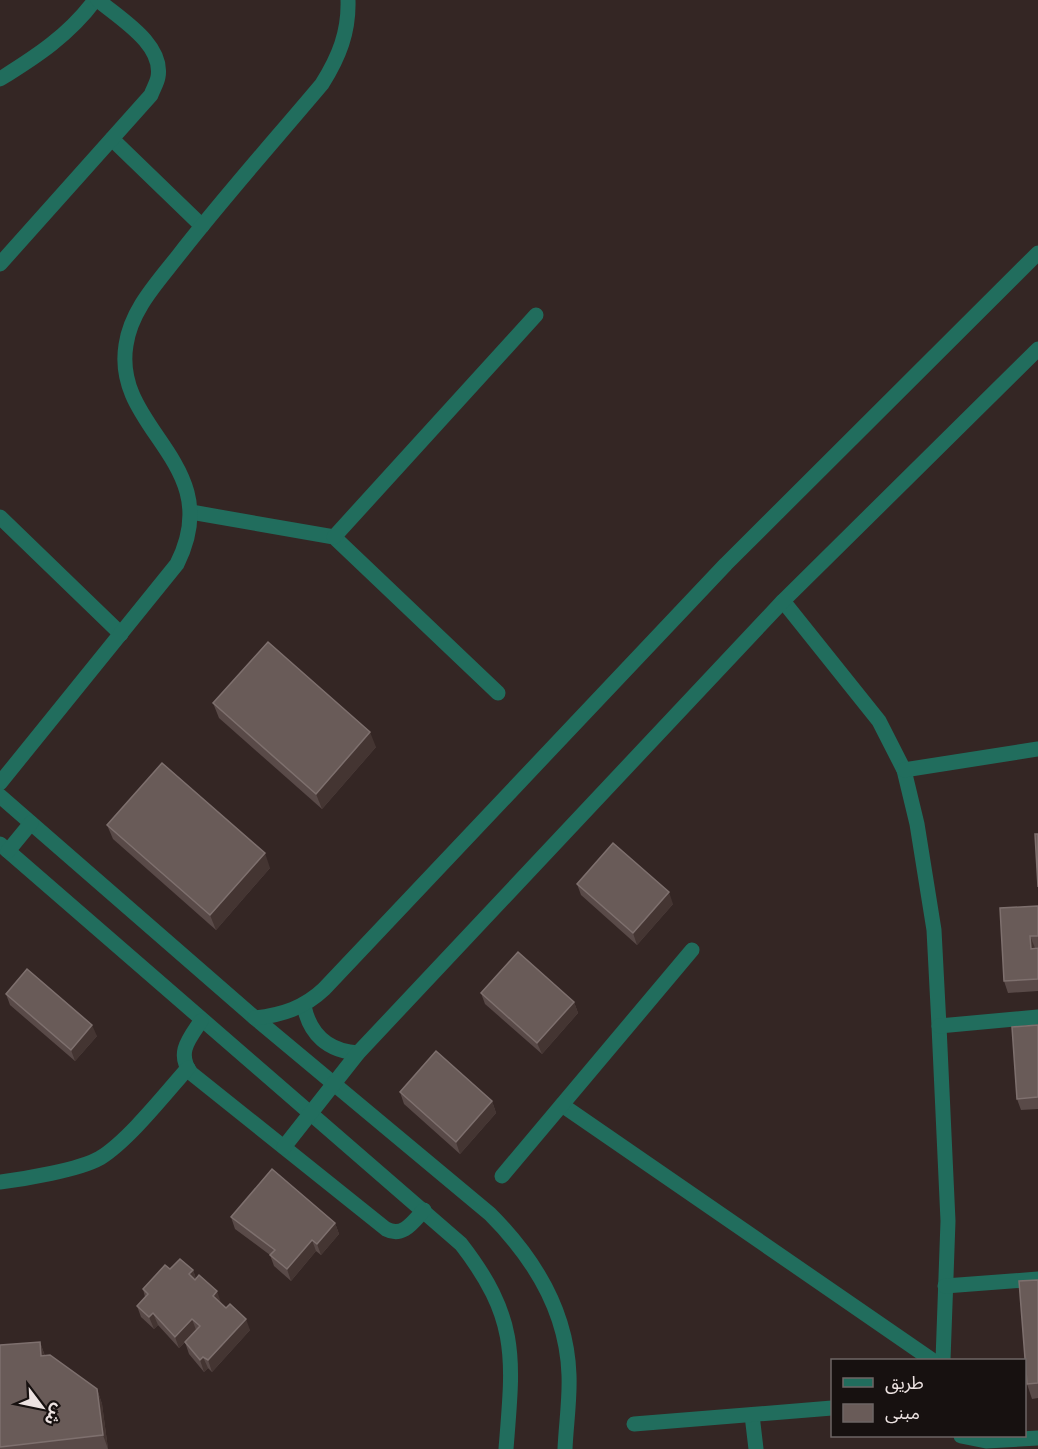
<svg xmlns="http://www.w3.org/2000/svg" width="1038" height="1449" font-family="Cabin,'Noto Sans Arabic',sans-serif">
<style>
.lines{fill:none;stroke-linecap:round;stroke-linejoin:round}
.street{stroke:#216d5d;stroke-width:15}
.wall{fill:#594a48}
.shaded-wall{fill:#443532}
.building{fill:#695b58;stroke:#7e706e;stroke-width:1.5}
</style>
<rect width="100%" height="100%" fill="#342624"/>
<g class="lines">
<g class="street">
<path d="M0 79C37 56 69 35 95 0"/>
<polyline points="112,139 202,226"/>
<path d="M0 264 151 95C153 89 157 83 158 77 164 44 119 18 98 0"/>
<polyline points="191,512 334,537 498,693"/>
<polyline points="0,517 121,634"/>
<polyline points="334,537 536,315"/>
<polyline points="783,601 879,721 904,770 917,824 934,930 939,1026 948,1221 943,1360"/>
<polyline points="904,770 1038,749"/>
<path d="M0 783 177 564C228 463 112 430 126 345 131 310 157 283 178 256 224 197 274 141 322 84 339 57 349 32 348 0"/>
<path d="M0 796 255 1018 490 1214C534 1258 567 1312 569 1375 570 1400 566 1425 565 1449"/>
<path d="M0 844 461 1244C520 1320 513 1360 506 1449"/>
<polyline points="8,851 31,823"/>
<path d="M304 1006C310 1035 328 1051 358 1053"/>
<path d="M255 1018C282 1015 304 1008 324 989L726 564 1038 253"/>
<path d="M201 1021C189 1039 176 1053 191 1073L386 1229C403 1238 413 1222 424 1210"/>
<polyline points="939,1026 1038,1017"/>
<polyline points="562,1105 932,1360"/>
<polyline points="284,1147 358,1053 783,601 1038,349"/>
<polyline points="502,1176 692,950"/>
<path d="M0 1182C24 1179 79 1170 100 1158 128 1141 165 1094 188 1068"/>
<polyline points="945,1286 1038,1279"/>
<polyline points="752,1415 756,1449"/>
<polyline points="634,1424 832,1408"/>
<polyline points="961,1436 986,1441 1038,1438"/>
</g>
</g>
<g class="wall">
<polygon points="213,703 376,747 322,809 219,718"/>
<polygon points="107,825 270,868 216,930 113,839"/>
<polygon points="577,884 673,904 637,945 581,895"/>
<polygon points="1038,906 1038,947 1035,948 1035,949 1038,948 1038,991 1008,993 1004,981"/>
<polygon points="481,993 574,1002 578,1013 542,1054 485,1004"/>
<polygon points="6,994 97,1036 75,1061 10,1005"/>
<polygon points="1038,1025 1038,1109 1021,1110 1017,1099"/>
<polygon points="400,1092 492,1101 496,1113 460,1154 404,1104"/>
<polygon points="231,1217 335,1223 339,1234 321,1255 316,1251 291,1281 274,1266 270,1255 235,1229"/>
<polygon points="170,1269 193,1270 196,1279 250,1330 212,1372 208,1368 204,1372 189,1354 185,1342 194,1333 179,1348 158,1325 154,1329 141,1317 137,1306 145,1297 143,1289"/>
<polygon points="1038,1280 1038,1398 1032,1399 1027,1384"/>
<polygon points="40,1342 45,1356 97,1389 102,1404 108,1449 0,1449 0,1345"/>
</g>
<g class="shaded-wall">
<polygon points="370,732 376,747 322,809 316,794"/>
<polygon points="265,853 270,868 216,930 210,915"/>
<polygon points="669,892 673,904 637,945 633,933"/>
<polygon points="1030,936 1035,948 1035,960 1031,949"/>
<polygon points="574,1002 578,1013 542,1054 537,1043"/>
<polygon points="92,1025 97,1036 75,1061 71,1050"/>
<polygon points="492,1101 496,1113 460,1154 456,1142"/>
<polygon points="335,1223 339,1234 321,1255 317,1244"/>
<polygon points="312,1240 316,1251 291,1281 287,1269"/>
<polygon points="193,1270 197,1282 189,1274"/>
<polygon points="217,1291 221,1303 217,1307 213,1296"/>
<polygon points="153,1313 158,1325 154,1329 149,1317"/>
<polygon points="192,1319 196,1330 179,1348 175,1337"/>
<polygon points="246,1319 250,1330 212,1372 208,1360"/>
<polygon points="40,1342 45,1357 41,1356"/>
<polygon points="203,1357 208,1368 204,1372 200,1360"/>
<polygon points="97,1389 102,1404 108,1449 103,1435"/>
</g>
<g class="building">
<polygon points="268,642 370,732 316,794 213,703"/>
<polygon points="162,763 265,853 210,915 107,825"/>
<polygon points="1035,834 1038,834 1038,887"/>
<polygon points="613,843 669,892 633,933 577,884"/>
<polygon points="1038,906 1038,936 1030,936 1031,949 1038,948 1038,979 1004,981 1000,908"/>
<polygon points="518,952 574,1002 537,1043 481,993"/>
<polygon points="27,969 92,1025 71,1050 6,994"/>
<polygon points="1038,1025 1038,1097 1017,1099 1012,1027"/>
<polygon points="436,1051 492,1101 456,1142 400,1092"/>
<polygon points="272,1169 335,1223 317,1244 312,1240 287,1269 270,1255 275,1250 231,1217"/>
<polygon points="180,1259 193,1270 189,1274 195,1280 199,1275 217,1291 213,1296 226,1308 230,1304 246,1319 208,1360 203,1357 200,1360 185,1342 200,1326 192,1319 175,1337 153,1313 149,1317 137,1306 148,1294 143,1289 165,1265 170,1269"/>
<polygon points="1038,1280 1038,1383 1027,1384 1019,1281"/>
<polygon points="40,1342 41,1356 50,1355 97,1389 103,1435 0,1447 0,1345"/>
</g>
<rect x="831" y="1359" width="195" height="78" fill="#171110" stroke="#6d6564" stroke-width="1.5"/>
<rect x="843" y="1378" width="30" height="9" fill="#216d5d" stroke="#6d6564" stroke-width="1.5"/>
<text x="885" y="1389" font-size="18" fill="#ede3e2">طريق</text>
<rect x="843" y="1404" width="30" height="18" fill="#695b58" stroke="#6d6564" stroke-width="1.5"/>
<text x="885" y="1419" font-size="18" fill="#ede3e2">مبنى</text>
<g transform="translate(42 1407) rotate(122)" stroke="#171110" stroke-width="4.5" paint-order="stroke">
<path d="M0-4.5L10 22L0 15L-10 22Z" fill="#ede3e2"/>
<text y="-9" font-size="16" font-weight="bold" text-anchor="middle" fill="#ede3e2">ش</text>
</g>
</svg>
